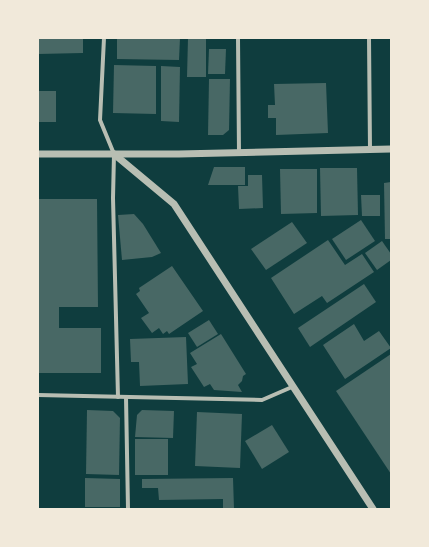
<svg xmlns="http://www.w3.org/2000/svg" width="429" height="547" font-family="Karla,sans-serif">
<style>
.building{fill:#486865}
.lines{fill:none;stroke-linecap:round;stroke-linejoin:round}
.minor{stroke:#b8beb3;stroke-width:4}
.tertiary{stroke:#b8beb3;stroke-width:7}
</style>
<rect width="100%" height="100%" fill="#0f3d3e"/>
<g class="building">
<polygon points="38,38 83,38 83,53 38,54"/>
<polygon points="117,38 180,38 179,60 117,59"/>
<polygon points="188,38 206,38 206,77 187,77"/>
<polygon points="209,49 226,49 225,74 208,74"/>
<polygon points="114,65 156,66 156,114 113,113"/>
<polygon points="161,66 180,67 179,122 161,121"/>
<polygon points="209,79 230,79 229,130 223,135 208,135"/>
<polygon points="326,83 328,133 276,135 276,118 268,118 268,105 275,105 274,84"/>
<polygon points="39,91 56,91 56,122 38,122"/>
<polygon points="214,167 245,167 245,185 208,185"/>
<polygon points="320,168 357,168 358,215 321,216"/>
<polygon points="280,169 317,169 317,213 281,214"/>
<polygon points="248,175 262,175 263,208 239,209 238,186 248,186"/>
<polygon points="391,182 391,239 385,239 384,183"/>
<polygon points="361,195 380,195 380,216 362,216"/>
<polygon points="38,199 97,199 98,307 59,307 59,328 101,328 101,373 38,373"/>
<polygon points="134,214 143,224 161,253 152,257 122,260 118,215"/>
<polygon points="361,220 375,241 346,260 332,239"/>
<polygon points="292,222 307,243 266,270 251,249"/>
<polygon points="328,240 345,265 362,254 374,272 327,303 322,296 294,314 271,278"/>
<polygon points="382,241 391,254 391,260 377,270 365,253"/>
<polygon points="172,266 203,311 169,334 167,331 163,334 159,328 152,333 141,318 149,313 136,294 140,291 139,288"/>
<polygon points="364,284 376,302 310,347 298,328"/>
<polygon points="209,320 218,334 197,347 188,333"/>
<polygon points="354,324 364,341 379,331 391,348 345,379 323,345"/>
<polygon points="221,334 246,374 243,376 242,381 238,385 242,392 214,390 210,384 204,387 191,367 197,364 190,353"/>
<polygon points="186,337 188,384 140,386 139,362 131,362 130,339"/>
<polygon points="391,354 391,474 336,391"/>
<polygon points="87,410 113,411 120,418 119,475 86,474"/>
<polygon points="142,410 174,411 173,438 135,437 137,415"/>
<polygon points="197,412 242,414 240,468 195,466"/>
<polygon points="272,425 289,452 262,469 245,441"/>
<rect x="135" y="439" width="33" height="36"/>
<polygon points="85,478 120,479 120,507 85,507"/>
<polygon points="233,478 234,509 223,509 223,499 159,500 158,488 142,488 142,479"/>
</g>
<g class="lines">
<g class="minor">
<polyline points="104,38 100,120 114,154 113,198 118,397"/>
<polyline points="238,38 239,153"/>
<polyline points="369,38 370,150"/>
<polyline points="38,395 262,400 292,387"/>
<polyline points="126,397 128,509"/>
</g>
<g class="tertiary">
<polyline points="38,154 179,154 391,149"/>
<polyline points="114,154 174,204 373,509"/>
</g>
</g>
<rect width="429" height="547" fill="none" stroke="#f1e9da" stroke-width="78"/>
</svg>
